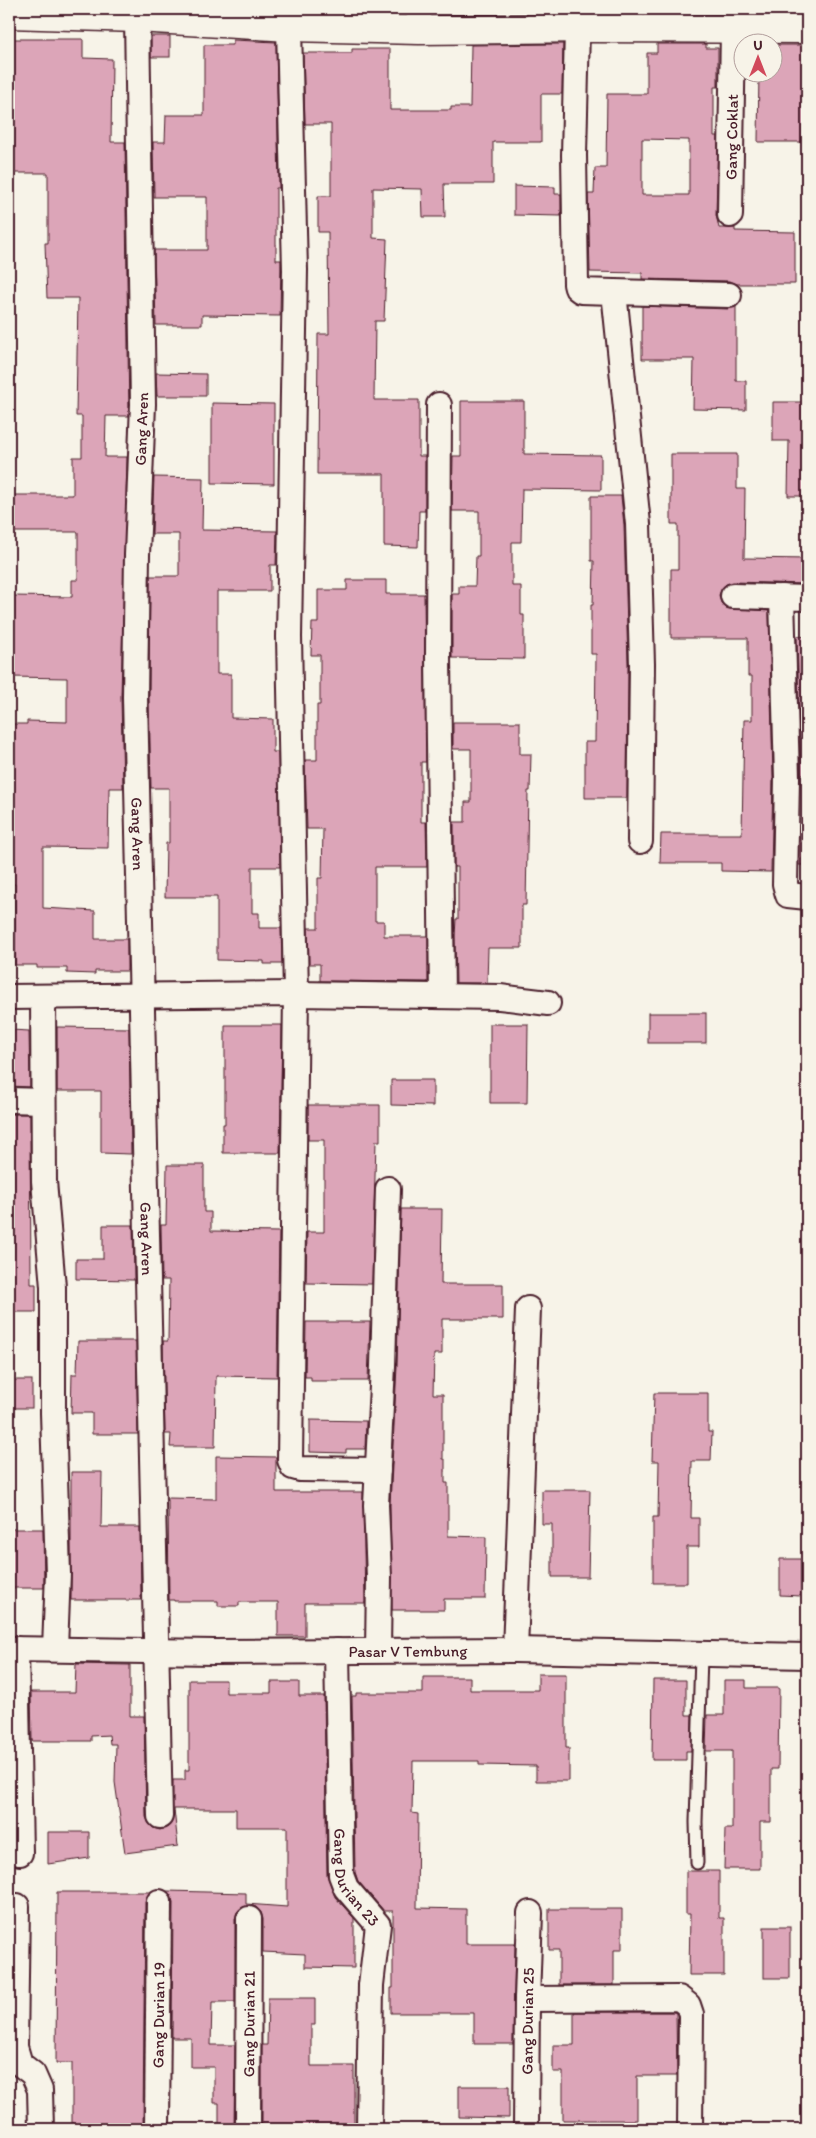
<svg xmlns="http://www.w3.org/2000/svg" width="816" height="2138" font-family="Itim,sans-serif">
<style>
.building{fill:#dca5b8;stroke:#4a1f2b;fill-rule:evenodd}
.lines{fill:none;stroke-linecap:round;stroke-linejoin:round}
.lane-casing{stroke:#4a1f2b;stroke-width:15}
.street-casing{stroke:#4a1f2b;stroke-width:28}
.secondary-casing{stroke:#4a1f2b;stroke-width:31}
.lane{stroke:#f7f3e8;stroke-width:11}
.street{stroke:#f7f3e8;stroke-width:24}
.secondary{stroke:#f7f3e8;stroke-width:28}
.labels{text-anchor:middle;stroke-width:4.5;stroke-linejoin:round;paint-order:stroke}
.street-label{font-size:16px;fill:#4a1f2b;stroke:#f7f3e8}
</style>
<rect width="100%" height="100%" fill="#f7f3e8"/>
<filter id="ink" filterUnits="userSpaceOnUse"><feTurbulence type="fractalNoise" baseFrequency=".02" numOctaves="2"/><feDisplacementMap in="SourceGraphic" scale="10" xChannelSelector="R" yChannelSelector="G"/><feConvolveMatrix kernelMatrix="1 2 1 2 8 2 1 2 1" color-interpolation-filters="sRGB"/></filter>
<g filter="url(#ink)">
<g class="building">
<rect x="656" y="9" width="49" height="4"/>
<rect x="151" y="36" width="19" height="21"/>
<polygon points="9,39 83,39 83,58 112,59 111,142 125,142 129,416 106,416 105,457 127,457 121,697 123,788 109,788 108,848 43,847 43,908 95,911 95,939 127,939 127,971 95,971 95,974 67,973 67,968 37,968 37,965 15,965 15,884 9,884 9,724 27,724 27,721 67,722 67,678 11,677 12,596 72,597 72,580 78,580 78,532 13,532 13,495 73,495 73,457 82,457 82,416 76,416 78,298 47,298 45,243 48,243 48,173 9,173"/>
<polygon points="233,40 276,42 279,188 276,188 276,260 281,260 280,316 202,315 202,325 156,325 154,250 207,250 207,197 154,197 153,142 165,142 166,115 204,115 204,45 233,45"/>
<polygon points="563,44 562,94 541,94 541,142 493,142 493,184 444,184 445,217 423,217 422,189 373,188 373,238 387,239 384,321 375,321 374,400 419,400 419,456 425,456 425,511 419,511 418,547 384,546 384,474 317,474 318,334 329,334 328,232 318,232 318,196 331,196 331,124 305,124 303,53 352,53 352,49 390,49 390,110 451,110 451,107 470,107 471,45"/>
<path d="M657 44H706V48H718V87H714V136H718L716 215 719 228H735V231L795 232V284H737L729 281 642 279V273L590 272 588 194H594L595 168H606L607 94H647V53H657ZM642 139 689 140V195H642Z"/>
<polygon points="774,45 807,45 807,142 758,142 759,72 774,72"/>
<polygon points="514,186 555,187 555,194 561,194 561,216 514,215"/>
<polygon points="642,306 729,309 736,306 736,381 746,381 746,410 693,409 694,359 642,359"/>
<polygon points="156,373 206,374 206,396 157,396"/>
<polygon points="461,401 524,401 524,454 601,455 601,490 522,489 521,542 512,542 512,586 521,586 521,615 524,615 524,659 452,658 452,594 459,594 459,586 475,586 476,556 479,556 479,511 452,511 453,456 461,456"/>
<polygon points="773,402 807,402 807,496 788,496 789,441 773,441"/>
<polygon points="212,403 274,404 274,484 212,483"/>
<polygon points="671,454 737,454 737,489 745,489 744,558 807,559 807,584 733,582 726,584 722,588 719,595 721,603 726,608 769,611 773,778 771,872 721,871 721,863 660,863 661,834 742,834 744,720 752,720 752,676 748,676 748,638 671,638 671,569 678,569 678,524 671,524"/>
<polygon points="154,477 203,478 202,530 277,531 276,565 270,565 270,591 217,591 217,674 231,674 231,718 273,719 273,752 278,752 280,867 252,867 252,913 259,913 259,928 281,928 282,964 264,964 264,961 217,960 217,897 165,897 166,843 169,843 169,788 151,788 149,697 150,576 179,576 179,534 152,534"/>
<polygon points="591,496 621,496 624,525 628,664 627,798 585,798 585,742 595,742 596,654 591,654 591,605 593,605 594,561 591,561"/>
<polygon points="347,580 386,580 386,594 424,594 426,762 421,762 421,822 426,822 427,867 375,867 375,921 384,921 384,936 428,936 428,982 320,981 320,964 309,964 308,928 318,928 318,878 322,878 323,829 307,829 305,760 317,760 317,705 320,705 320,655 311,655 312,623 318,623 318,590 347,590"/>
<polygon points="797,636 807,637 807,775 801,775"/>
<polygon points="453,722 520,722 520,754 531,754 530,791 528,791 526,905 522,905 522,948 488,948 487,983 456,983 455,936 456,919 458,919 458,867 454,867 454,822 465,822 465,802 471,802 471,749 453,749"/>
<polygon points="800,825 807,825 807,865 799,865"/>
<rect x="648" y="1013" width="58" height="30"/>
<polygon points="490,1024 528,1024 527,1103 490,1103"/>
<polygon points="225,1025 282,1025 280,1153 223,1153 223,1124 225,1124"/>
<polygon points="57,1027 129,1028 131,1154 101,1153 101,1091 57,1091"/>
<polygon points="11,1030 29,1031 30,1087 10,1086"/>
<polygon points="391,1080 433,1080 433,1106 391,1105"/>
<polygon points="308,1105 380,1105 380,1141 376,1141 372,1284 306,1283 307,1232 324,1232 324,1140 308,1140"/>
<polygon points="9,1114 30,1114 31,1284 36,1284 36,1312 9,1312"/>
<polygon points="167,1165 204,1165 204,1212 211,1212 211,1231 279,1232 277,1377 216,1376 215,1447 170,1447 171,1434 165,1434 163,1341 168,1341 169,1280 162,1280 161,1225 166,1225"/>
<polygon points="401,1209 442,1209 441,1284 503,1284 503,1319 442,1319 442,1354 434,1354 433,1394 443,1394 443,1459 445,1459 445,1483 448,1483 448,1536 486,1537 485,1599 444,1599 444,1610 392,1610 390,1505 397,1366"/>
<polygon points="103,1225 133,1225 134,1280 76,1279 76,1259 103,1259"/>
<polygon points="306,1322 370,1322 368,1381 311,1381 311,1377 305,1377"/>
<polygon points="78,1341 136,1341 138,1434 92,1434 92,1413 71,1413 72,1374 77,1374"/>
<rect x="9" y="1380" width="23" height="28"/>
<polygon points="654,1393 708,1393 708,1432 712,1432 711,1461 692,1461 691,1518 699,1518 699,1547 687,1547 687,1583 653,1583 653,1517 658,1517 659,1461 652,1461"/>
<polygon points="310,1420 366,1421 365,1449 346,1449 346,1453 310,1452"/>
<polygon points="216,1456 276,1457 276,1492 363,1492 365,1603 305,1603 305,1636 278,1636 278,1602 239,1602 239,1606 218,1606 218,1601 174,1601 174,1600 169,1600 168,1498 216,1499"/>
<polygon points="71,1472 102,1472 101,1527 140,1527 141,1600 71,1600"/>
<polygon points="542,1490 590,1490 588,1577 552,1577 552,1524 542,1524"/>
<polygon points="9,1529 43,1529 44,1588 9,1588"/>
<polygon points="780,1559 801,1559 801,1596 780,1595"/>
<polygon points="76,1664 130,1665 130,1716 144,1716 146,1817 149,1824 153,1828 160,1830 168,1827 172,1822 173,1780 185,1780 185,1770 189,1770 189,1680 226,1680 226,1693 271,1693 271,1682 299,1682 299,1696 324,1696 327,1875 335,1897 354,1918 354,1968 305,1967 305,1954 263,1952 263,1919 261,1912 256,1907 250,1905 243,1907 237,1912 235,1919 235,2002 212,2002 211,2045 235,2045 234,2129 219,2129 219,2103 214,2103 214,2067 191,2067 191,2038 172,2038 173,1902 171,1896 167,1891 246,1893 246,1904 287,1907 287,1827 236,1827 236,1809 174,1809 178,1846 125,1853 115,1782 116,1744 110,1744 109,1735 91,1736 91,1741 32,1741 31,1692 75,1692"/>
<polygon points="538,1674 566,1674 566,1748 569,1748 569,1781 536,1781 536,1766 479,1765 479,1761 413,1761 412,1813 418,1814 417,1908 466,1909 466,1944 515,1944 513,2044 474,2044 474,2013 391,2013 391,1988 393,1988 393,1911 384,1911 358,1881 355,1872 352,1696 356,1696 356,1693 423,1693 423,1677 470,1677 470,1690 538,1690"/>
<polygon points="653,1680 686,1680 686,1715 692,1715 691,1751 686,1751 686,1760 652,1760"/>
<polygon points="724,1680 746,1680 746,1688 779,1688 778,1769 771,1769 771,1822 760,1822 760,1869 724,1869 725,1829 732,1829 732,1751 706,1751 707,1715 724,1715"/>
<polygon points="48,1832 89,1832 89,1858 48,1864"/>
<polygon points="686,1871 719,1871 719,1918 724,1918 724,1975 689,1975 690,1914 686,1914"/>
<polygon points="57,1892 151,1892 145,1902 143,2128 72,2129 72,2063 56,2063"/>
<polygon points="549,1909 622,1909 622,1950 614,1950 614,1985 559,1985 559,1950 549,1950"/>
<rect x="764" y="1927" width="26" height="51"/>
<polygon points="268,1998 315,1998 315,2025 311,2025 311,2066 354,2066 354,2129 262,2129 262,2045 267,2045"/>
<polygon points="574,2012 674,2012 676,2013 677,2076 637,2076 637,2120 563,2120 563,2072 553,2072 553,2045 574,2045"/>
<polygon points="459,2086 509,2086 509,2118 459,2117"/>
</g>
<g class="lines">
<g class="lane-casing">
<polyline id="lane" points="697,1863 696,1822 701,1655"/>
</g>
<g class="street-casing">
<g id="street">
<polyline points="419,9 419,30"/>
<path id="s1" d="M137 18 143 404 137 555 135 697 160 1816"/>
<polyline points="289,27 295,270 289,637 296,994 290,1460 293,1467 300,1469 378,1470"/>
<polyline points="593,28 594,9"/>
<polyline points="577,29 574,155 576,284 577,288 581,291 614,292 638,524 642,664 640,841"/>
<polyline points="782,29 783,9"/>
<path id="s2" d="M730 215 733 29"/>
<polyline points="614,292 729,295"/>
<polyline points="439,405 438,656 442,996"/>
<polyline points="733,596 807,598"/>
<polyline points="782,597 787,778 785,884 788,895 807,897"/>
<polyline points="9,997 296,994 500,997 548,1003"/>
<polyline points="43,997 44,1181 53,1287 53,1413 58,1573 55,1648"/>
<polyline points="9,1100 43,1101"/>
<path id="s3" d="M9 1649 214 1652 515 1650 807 1656"/>
<polyline points="16,1649 20,1853"/>
<polyline points="378,1650 379,1577 376,1505 383,1366 388,1189"/>
<polyline points="515,1650 528,1309"/>
<path id="s4" d="M337 1651 341 1875 346 1888 378 1925 371 1985 369 2129"/>
<polyline points="17,1906 15,2047 20,2064 33,2074 40,2090 41,2129"/>
<polyline points="527,1999 679,1998 688,2005 691,2014 690,2129"/>
<path id="s5" d="M157 2129 159 1902"/>
<path id="s6" d="M248 2129 249 1919"/>
<path id="s7" d="M526 2129 527 1999 530 1913"/>
</g>
</g>
<g class="secondary-casing">
<polyline id="secondary" points="9,14 137,18 289,27 419,30 593,28 807,29"/>
</g>
<use href="#lane" class="lane"/>
<use href="#street" class="street"/>
<use href="#secondary" class="secondary"/>
</g>
</g>
<g class="labels">
<g class="street-label">
<text dy="6" stroke="none"><textPath href="#s2" startOffset="78">Gang Coklat</textPath></text>
<text transform="translate(141 429) rotate(-88)" y="6">Gang Aren</text>
<text dy="6" stroke="none"><textPath href="#s1" startOffset="816">Gang Aren</textPath></text>
<text dy="6" stroke="none"><textPath href="#s1" startOffset="1221">Gang Aren</textPath></text>
<text dy="6" stroke="none"><textPath href="#s3" startOffset="399">Pasar V Tembung</textPath></text>
<text dy="6" stroke="none"><textPath href="#s4" startOffset="231">Gang Durian 23</textPath></text>
<text dy="6" stroke="none"><textPath href="#s5" startOffset="114">Gang Durian 19</textPath></text>
<text dy="6" stroke="none"><textPath href="#s7" startOffset="108">Gang Durian 25</textPath></text>
<text dy="6" stroke="none"><textPath href="#s6" startOffset="105">Gang Durian 21</textPath></text>
</g>
</g>
<rect width="816" height="2138" fill="none" stroke="#f7f3e8" stroke-width="30"/>
<rect x="15" y="15" width="786" height="2108" fill="none" stroke="#4a1f2b" stroke-width="2" filter="url(#ink)"/>
<g transform="translate(758 58)"><circle r="24" fill="#f7f3e8" stroke="#b29e9c"/>
<path d="M0-4L9 19L0 12L-9 19Z" fill="#d1495b"/>
<text y="-8" font-size="14" font-weight="bold" text-anchor="middle" fill="#4a1f2b">U</text>
</g>
</svg>
